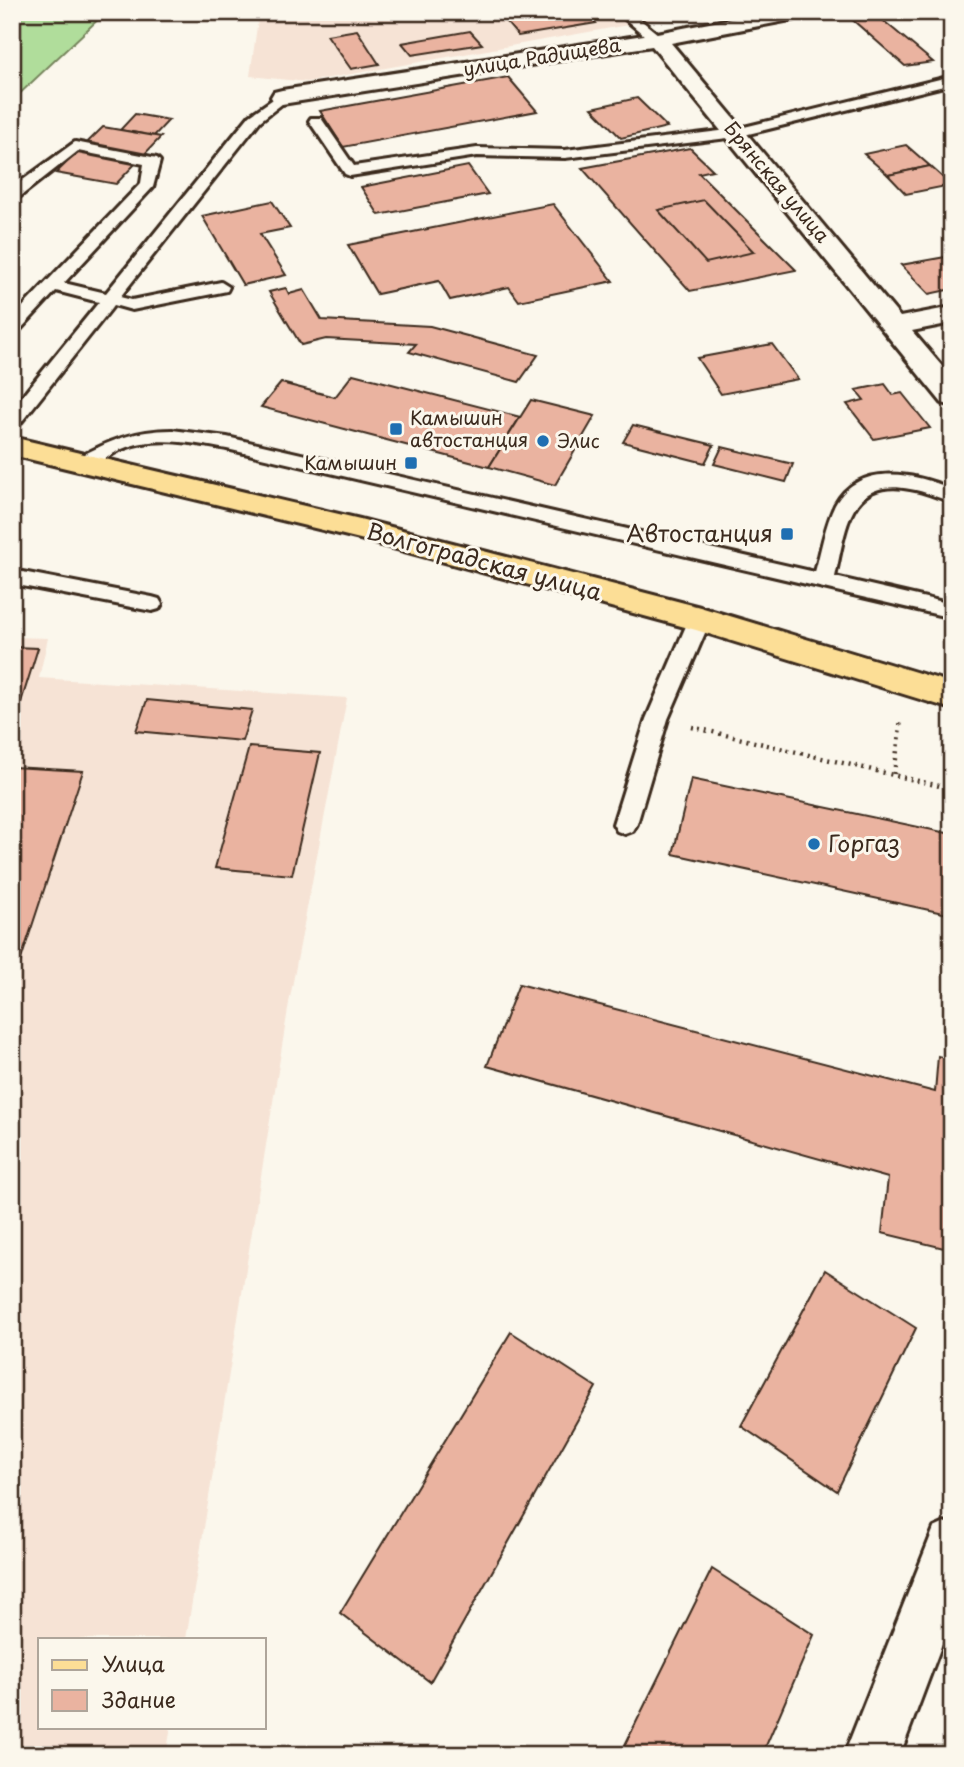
<svg xmlns="http://www.w3.org/2000/svg" width="964" height="1767" font-family="'Playpen Sans',sans-serif">
<style>
.built{fill:#f6e3d5}
.green{fill:#b0dd9b;stroke:#76845c;stroke-width:2}
.building{fill:#eab3a0;stroke:#3b2a1e;stroke-width:2}
.lines{fill:none;stroke-linecap:round;stroke-linejoin:round}
.service-casing{stroke:#3b2a1e;stroke-width:6}
.minor-casing{stroke:#3b2a1e;stroke-width:6}
.primary-casing{stroke:#3b2a1e;stroke-width:6}
.path{stroke:#3b2a1e;stroke-width:4.5;stroke-dasharray:2 5;stroke-linecap:butt}
.service{fill:#fbf7ec;fill-rule:evenodd}
.minor{fill:#fbf7ec;fill-rule:evenodd}
.primary{fill:#fcde96;fill-rule:evenodd}
.poi-dot{fill:#1f6fb2;stroke:#fbf7ec;stroke-width:2.5}
.labels{text-anchor:middle;stroke-width:6;stroke-linejoin:round;paint-order:stroke}
.far-street-label{font-size:19px;fill:#3b2a1e;stroke:#fbf7ec}
.far-poi-label{font-size:19px;fill:#3b2a1e;stroke:#fbf7ec;text-anchor:start}
.poi-label{font-size:23px;fill:#3b2a1e;stroke:#fbf7ec;text-anchor:end}
.street-label{font-size:23px;fill:#3b2a1e;stroke:#fbf7ec}
</style>
<rect width="100%" height="100%" fill="#fbf7ec"/>
<filter id="ink" filterUnits="userSpaceOnUse"><feTurbulence type="fractalNoise" baseFrequency=".0143" numOctaves="2"/><feDisplacementMap in="SourceGraphic" scale="14" xChannelSelector="R" yChannelSelector="G"/><feConvolveMatrix kernelMatrix="1 2 1 2 8 2 1 2 1" color-interpolation-filters="sRGB"/></filter>
<g filter="url(#ink)">
<g class="built">
<polygon points="259,12 701,12 307,82 250,76"/>
<polygon points="12,637 48,638 39,678 347,698 289,1003 186,1639 40,1639 40,1727 171,1727 166,1755 12,1755"/>
</g>
<polygon class="green" points="12,12 106,12 12,101"/>
<g class="building">
<polygon points="558,12 586,12 596,23 518,36 506,22"/>
<polygon points="861,12 873,12 933,62 905,66 847,15"/>
<polygon points="357,30 379,64 351,69 327,35"/>
<polygon points="470,31 482,44 412,55 402,43"/>
<polygon points="508,77 537,111 343,147 320,111"/>
<polygon points="637,98 667,127 621,138 592,108"/>
<polygon points="135,114 169,120 154,136 120,130"/>
<polygon points="103,127 161,137 116,184 56,173"/>
<polygon points="906,145 930,166 888,175 864,154"/>
<polygon points="690,148 713,170 699,173 796,270 690,291 582,168"/>
<polygon points="468,166 488,194 379,215 361,187"/>
<polygon points="930,166 951,185 906,194 888,175"/>
<polygon points="704,200 754,252 706,263 658,210"/>
<polygon points="272,201 290,228 260,234 286,275 243,285 202,216"/>
<polygon points="553,204 613,281 519,301 509,287 450,300 439,281 377,294 348,245"/>
<polygon points="951,256 952,289 929,294 901,265"/>
<polygon points="286,288 289,294 304,290 322,320 430,326 538,355 519,382 409,352 416,344 326,339 301,345 269,292"/>
<polygon points="772,344 798,379 721,394 697,358"/>
<polygon points="353,374 520,417 489,467 261,407 281,383 335,397"/>
<polygon points="885,384 893,395 902,393 930,428 874,439 847,404 864,400 856,390"/>
<polygon points="531,400 595,416 555,485 489,467"/>
<polygon points="633,425 714,445 705,463 623,442"/>
<polygon points="722,447 793,464 786,482 714,464"/>
<polygon points="12,647 38,648 17,715 12,715"/>
<polygon points="147,700 252,710 242,741 136,731"/>
<polygon points="249,747 320,753 292,875 215,868"/>
<polygon points="12,767 83,771 12,987"/>
<polygon points="691,779 952,834 952,915 673,854"/>
<polygon points="519,984 935,1092 938,1056 952,1060 952,1250 882,1233 888,1178 487,1066"/>
<polygon points="825,1270 916,1328 837,1491 741,1426"/>
<polygon points="511,1332 596,1387 430,1682 340,1613"/>
<polygon points="712,1569 814,1635 762,1755 620,1755"/>
</g>
<g class="lines">
<g class="service-casing">
<g id="service">
<polygon points="617,12 631,12 664,39 657,43 652,42"/>
<polygon points="952,76 952,84 736,137 565,158 477,156 350,176 345,174 309,121 311,118 321,118 354,166 477,148 565,150 736,129"/>
<polygon points="282,93 289,97 287,100 260,121 120,297 132,300 221,282 229,287 227,291 132,310 114,305 19,425 12,427 12,409 99,302 56,291 18,332 12,333 12,318 141,183 144,164 78,151 17,199 12,201 12,188 75,142 157,158 160,161 153,187 64,283 106,293 250,115"/>
<path d="M172 430 227 437 815 572C821 550 825 525 835 505 859 461 914 473 952 489V502C938 498 925 491 910 489 847 477 846 531 835 577L952 604V618L227 449C193 443 154 435 122 449 107 455 93 472 76 467L74 463 76 459C108 441 135 430 172 430Z"/>
<polygon points="12,570 152,597 159,599 162,604 159,609 152,611 12,584"/>
<polygon points="700,612 707,614 711,619 668,719 637,824 633,831 625,834 617,831 613,824 646,719 689,619 693,614"/>
</g>
</g>
<g class="minor-casing">
<g id="minor">
<polygon points="767,12 811,12 808,16 801,18 671,43 900,317 952,307 952,323 912,331 952,378 952,406 942,403 652,46 282,104 274,102 271,97 274,92 282,90 657,33"/>
<polygon points="952,1520 952,1617 900,1755 844,1755 934,1528"/>
</g>
</g>
<g class="primary-casing">
<polygon id="primary" points="12,437 360,519 700,607 952,683 952,709 696,630 360,539 12,455"/>
</g>
<g class="path">
<polyline points="692,727 952,789"/>
<polyline points="894,774 901,719"/>
</g>
<use href="#service" class="service"/>
<use href="#minor" class="minor"/>
<use href="#primary" class="primary"/>
</g>
</g>
<g class="poi-dot">
<rect x="389" y="422" width="14" height="14" rx="3.5"/>
<circle cx="543" cy="441" r="7"/>
<rect x="404" y="456" width="14" height="14" rx="3.5"/>
<rect x="780" y="527" width="14" height="14" rx="3.5"/>
<circle cx="814" cy="844" r="7"/>
</g>
<g class="labels">
<g class="far-street-label">
<text transform="translate(542 57) rotate(-9)" y="7">улица Радищева</text>
<text transform="translate(777 182) rotate(50)" y="7">Брянская улица</text>
</g>
<g class="far-poi-label">
<text x="410" y="425">Камышин<tspan x="410" dy="22">автостанция</tspan></text>
<text x="557" y="448">Элис</text>
<text x="397" y="470" text-anchor="end">Камышин</text>
</g>
<g class="poi-label">
<text x="773" y="542">Автостанция</text>
<text x="828" y="852" text-anchor="start">Горгаз</text>
</g>
<g class="street-label">
<text transform="translate(484 562) rotate(15)" y="8">Волгоградская улица</text>
</g>
</g>
<rect width="964" height="1767" fill="none" stroke="#fbf7ec" stroke-width="42"/>
<rect x="21" y="21" width="922" height="1725" fill="none" stroke="#3b2a1e" stroke-width="2.5" filter="url(#ink)"/>
<rect x="38" y="1638" width="228" height="91" fill="#fbf7ec" stroke="#aea59a" stroke-width="2"/>
<rect x="52" y="1660" width="35" height="10" fill="#fcde96" stroke="#aea59a" stroke-width="2"/>
<text x="102" y="1672" font-size="21" fill="#3b2a1e">Улица</text>
<rect x="52" y="1690" width="35" height="21" fill="#eab3a0" stroke="#aea59a" stroke-width="2"/>
<text x="102" y="1708" font-size="21" fill="#3b2a1e">Здание</text>
</svg>
